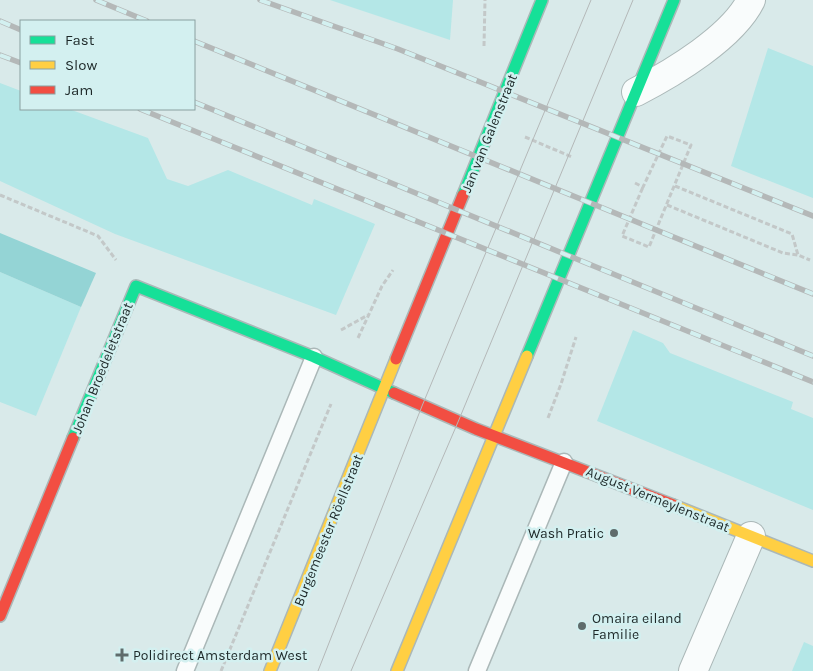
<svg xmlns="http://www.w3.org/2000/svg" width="813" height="671" font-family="Karla,sans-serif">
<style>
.green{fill:#b4e7e7}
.forest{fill:#94d4d5}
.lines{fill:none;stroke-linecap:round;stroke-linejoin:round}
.lane-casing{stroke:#abb8b8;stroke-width:19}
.street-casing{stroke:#abb8b8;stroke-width:30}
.fast-casing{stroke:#abb8b8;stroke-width:14}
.slow-casing{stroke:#abb8b8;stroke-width:14}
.jam-casing{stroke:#abb8b8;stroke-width:14}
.path{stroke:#c3c8c8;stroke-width:3;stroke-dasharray:5 2.5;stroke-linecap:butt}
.lane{stroke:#f9fcfc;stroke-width:16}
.street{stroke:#f9fcfc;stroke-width:28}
.fast{stroke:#16e098;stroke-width:11}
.slow{stroke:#ffcf43;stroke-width:11}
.jam{stroke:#f24e42;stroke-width:11}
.tram{stroke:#b4b8b8;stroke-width:1}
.rail-casing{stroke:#b4b8b8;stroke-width:5.5}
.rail{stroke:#d3f0f0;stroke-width:4;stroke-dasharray:11;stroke-linecap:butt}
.poi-dot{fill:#5f6c6c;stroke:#d3f0f0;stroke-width:2}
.labels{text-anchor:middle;stroke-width:5;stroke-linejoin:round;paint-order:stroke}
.street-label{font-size:14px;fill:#1d2828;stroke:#d3f0f0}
.poi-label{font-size:14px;fill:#1d2828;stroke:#d3f0f0;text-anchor:start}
</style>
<rect width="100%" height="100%" fill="#d9eaea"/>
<g class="green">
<polygon points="330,0 453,0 450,40"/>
<polygon points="768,48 813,66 813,198 731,166"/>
<polygon points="0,83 21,91 21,109 69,109 148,138 167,179 188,186 228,170 312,205 314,199 375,224 336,315 115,234 0,181"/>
<polygon points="0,272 81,307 36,416 0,402"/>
<polygon points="633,330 663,343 670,353 793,402 791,409 813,418 813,510 597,421"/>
<polygon points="804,642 813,646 813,671 792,671"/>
</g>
<polygon class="forest" points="0,233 96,273 81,307 0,272"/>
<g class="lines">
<g class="lane-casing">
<g id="lane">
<polyline points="185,671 314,357"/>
<polyline points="477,671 564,462"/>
</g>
</g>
<g class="street-casing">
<g id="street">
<path d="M636 92C673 73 733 37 751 0"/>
<polyline points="693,671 751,536"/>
</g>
</g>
<g class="fast-casing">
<g id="fast">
<polyline points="463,195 542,0"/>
<polyline points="527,356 674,0"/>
<polyline points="73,438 136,286 314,357 394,393"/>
</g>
</g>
<g class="slow-casing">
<g id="slow">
<polyline points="673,505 813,561"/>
<polyline points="270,671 396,359"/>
<polyline points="397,671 527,356"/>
</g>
</g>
<g class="jam-casing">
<g id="jam">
<polyline points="396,359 463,195"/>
<polyline points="394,393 476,429 673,505"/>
<polyline points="0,616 73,438"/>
</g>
</g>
<g class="path">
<polyline points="484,46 485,0"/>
<polyline points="525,137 572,157"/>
<polyline points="635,183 643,187 667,136 691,145 649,247 622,236 643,187"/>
<polyline points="675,186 792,234 798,255 810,260"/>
<polyline points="0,195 98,236 116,260"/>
<polyline points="667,205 783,253 798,255"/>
<polyline points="341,330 368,315"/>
<polyline points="358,338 382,286 393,270"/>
<polyline points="548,418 561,384 576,337"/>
<polyline points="221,671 331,404"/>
</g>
<use href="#lane" class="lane"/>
<use href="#street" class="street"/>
<use href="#fast" class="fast"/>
<use href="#slow" class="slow"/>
<use href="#jam" class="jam"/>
<g class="tram">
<polyline points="318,671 422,406 591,0"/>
<polyline points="351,671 458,422 633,0"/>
</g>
<g class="rail-casing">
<g id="rail">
<polyline points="96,0 147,21"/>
<polyline points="260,0 398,49 813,216"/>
<polyline points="0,21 21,30"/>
<polyline points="194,41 813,294"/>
<polyline points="0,55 21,63"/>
<polyline points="194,102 813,356"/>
<polyline points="140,109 813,382"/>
</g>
</g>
<use href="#rail" class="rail"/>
</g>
<g class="poi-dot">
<circle cx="614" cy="533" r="5"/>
<circle cx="582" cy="626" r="5"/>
<path d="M119.5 647.5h5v5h5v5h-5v5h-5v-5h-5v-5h5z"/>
</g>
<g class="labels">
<g class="street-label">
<text transform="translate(489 133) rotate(-68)" y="5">Jan van Galenstraat</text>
<text transform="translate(102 368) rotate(-68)" y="5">Johan Broedeletstraat</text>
<text transform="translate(658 499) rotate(22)" y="5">August Vermeylenstraat</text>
<text transform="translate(328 530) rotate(-68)" y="5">Burgemeester Röellstraat</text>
</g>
<g class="poi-label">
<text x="604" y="538" text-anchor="end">Wash Pratic</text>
<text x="592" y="623">Omaira eiland<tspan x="592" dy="16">Familie</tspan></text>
<text x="133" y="660">Polidirect Amsterdam West</text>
</g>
</g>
<rect x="20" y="20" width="175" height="90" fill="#d3f0f0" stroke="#8aa0a0"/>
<rect x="30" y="36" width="25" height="8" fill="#16e098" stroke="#8aa0a0"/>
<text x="65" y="45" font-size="15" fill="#1d2828">Fast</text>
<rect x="30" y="61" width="25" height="8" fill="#ffcf43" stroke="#8aa0a0"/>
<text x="65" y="70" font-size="15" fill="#1d2828">Slow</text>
<rect x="30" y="86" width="25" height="8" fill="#f24e42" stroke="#8aa0a0"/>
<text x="65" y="95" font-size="15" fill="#1d2828">Jam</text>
</svg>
